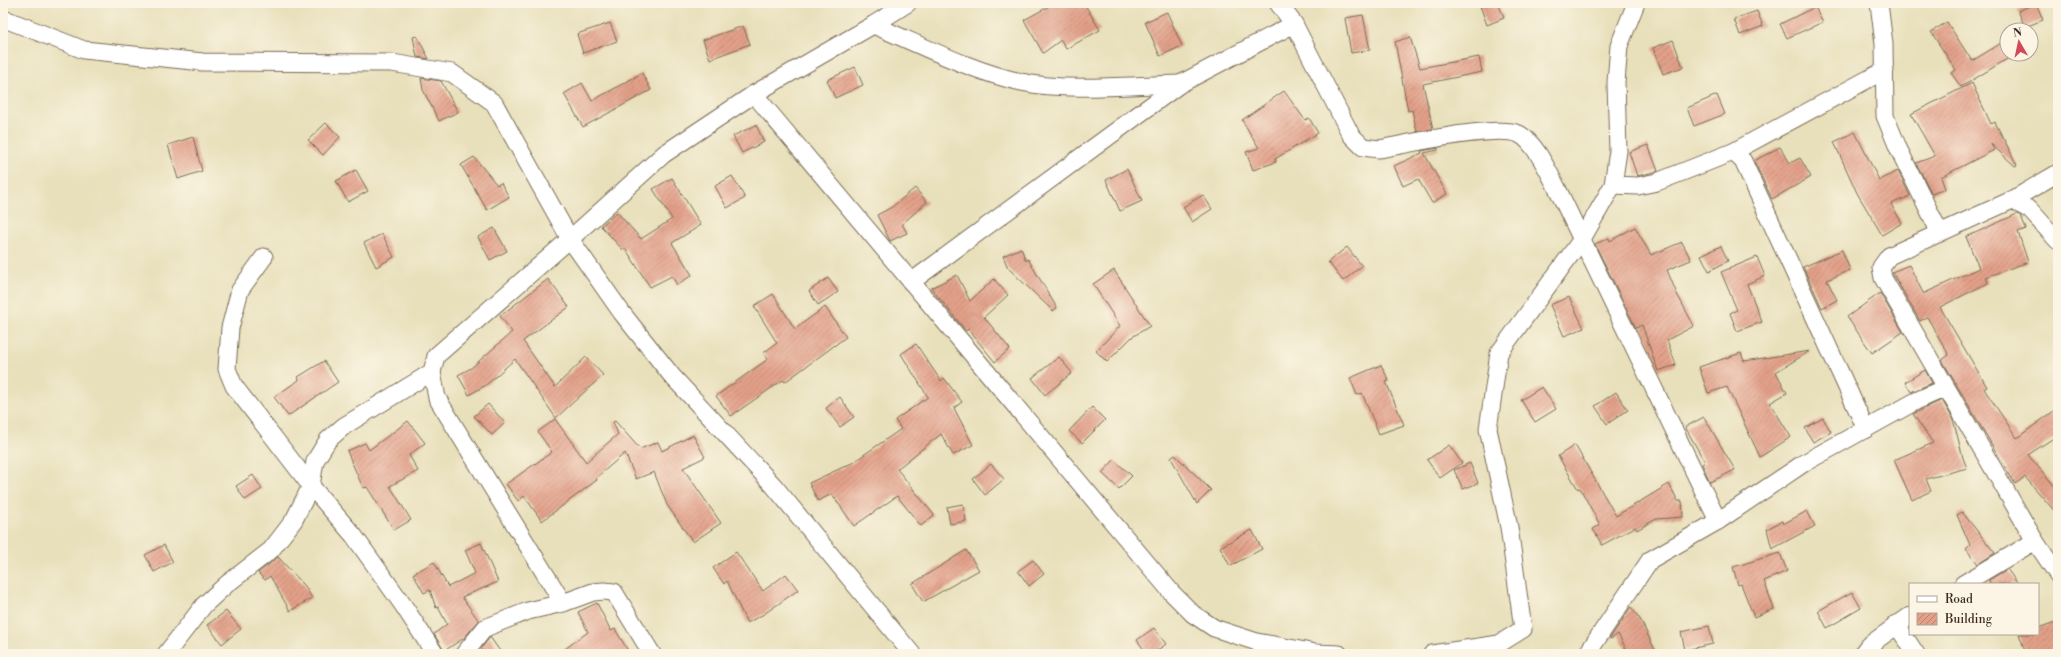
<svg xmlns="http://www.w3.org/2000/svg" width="2061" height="657" font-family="'Libre Bodoni',serif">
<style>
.building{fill:url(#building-hatch)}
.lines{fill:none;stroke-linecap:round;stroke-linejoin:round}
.minor-casing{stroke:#786a55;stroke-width:19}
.minor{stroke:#fff;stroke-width:17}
</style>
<defs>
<pattern id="building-hatch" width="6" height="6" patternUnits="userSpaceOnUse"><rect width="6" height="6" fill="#e3a089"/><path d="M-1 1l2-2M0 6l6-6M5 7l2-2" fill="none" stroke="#b9836f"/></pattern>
</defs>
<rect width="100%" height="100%" fill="#fcf5e5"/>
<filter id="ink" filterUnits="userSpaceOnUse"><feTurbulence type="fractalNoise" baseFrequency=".025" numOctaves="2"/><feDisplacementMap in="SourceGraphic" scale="8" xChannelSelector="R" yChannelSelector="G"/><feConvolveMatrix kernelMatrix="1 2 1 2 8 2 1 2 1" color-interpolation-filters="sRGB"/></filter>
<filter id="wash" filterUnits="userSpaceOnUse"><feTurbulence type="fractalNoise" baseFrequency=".012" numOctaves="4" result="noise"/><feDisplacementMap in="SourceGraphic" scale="16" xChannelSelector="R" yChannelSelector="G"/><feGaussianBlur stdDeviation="0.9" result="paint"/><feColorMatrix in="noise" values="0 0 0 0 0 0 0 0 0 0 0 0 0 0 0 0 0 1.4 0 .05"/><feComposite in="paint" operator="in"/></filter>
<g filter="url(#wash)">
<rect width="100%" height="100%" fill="#e8e0bb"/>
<g id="blocks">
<g class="building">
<polygon points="1055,3 1084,3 1100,30 1066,49 1061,40 1043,53 1024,20"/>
<polygon points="1479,3 1498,3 1504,18 1487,25"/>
<polygon points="2036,3 2043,20 2025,27 2018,11"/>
<polygon points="1815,7 1823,22 1787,38 1780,24"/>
<polygon points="1757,11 1763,26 1740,35 1734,19"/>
<polygon points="1167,12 1182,46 1160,56 1145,22"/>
<polygon points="1363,15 1370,50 1351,53 1345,18"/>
<polygon points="1947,22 1972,61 2003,42 2007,48 2007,54 2010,54 2012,56 1961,87 1951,73 1956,70 1931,32"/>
<polygon points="610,23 617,41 583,53 577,34"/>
<polygon points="743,26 750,44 710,59 703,40"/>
<polygon points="417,36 429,59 417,57 413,37"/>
<polygon points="1410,37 1420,68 1479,57 1482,72 1423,84 1433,129 1417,132 1412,110 1408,111 1395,42"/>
<polygon points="1673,40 1683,67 1663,74 1653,48"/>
<polygon points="855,67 863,85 835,98 827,80"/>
<polygon points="642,73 651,90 583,127 564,94 582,83 592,101"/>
<polygon points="421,78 441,81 458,112 439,121 423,90"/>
<polygon points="1972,83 1991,124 1995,122 2017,165 2015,166 1991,144 1994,150 1941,177 1945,189 1932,194 1916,163 1935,156 1911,114"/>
<polygon points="1284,91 1305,120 1309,118 1318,133 1275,159 1276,162 1253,170 1246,152 1259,148 1242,120"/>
<polygon points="1717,95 1725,114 1694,126 1687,108"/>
<polygon points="326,123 340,137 323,155 308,140"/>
<polygon points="756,125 764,142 742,153 733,136"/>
<polygon points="1855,132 1879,180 1898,171 1910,196 1891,204 1902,223 1882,235 1857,193 1834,142"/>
<polygon points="193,137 202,171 178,179 168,145"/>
<polygon points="1648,145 1658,171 1637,176 1629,152"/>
<polygon points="1780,147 1790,163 1800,158 1811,177 1772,199 1754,161"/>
<polygon points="1438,148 1438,150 1424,153 1447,194 1432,203 1418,179 1403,186 1394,166 1422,153 1421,151"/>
<polygon points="474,157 497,185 501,183 509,197 487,210 461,165"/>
<polygon points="1127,169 1142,201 1120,211 1106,180"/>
<polygon points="356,170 368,191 348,202 336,181"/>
<polygon points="732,176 745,198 727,208 715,186"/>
<polygon points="672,178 701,225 672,243 692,275 677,285 672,276 650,287 625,248 623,250 601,226 617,212 641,239 672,219 653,189"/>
<polygon points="915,188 927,202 902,224 907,233 890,241 877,215 892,207"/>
<polygon points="1203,195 1212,209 1192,222 1183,207"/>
<polygon points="2017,214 2021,216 2026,229 2018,232 2028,262 1986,277 1988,283 1940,307 1987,387 1984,389 2017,438 2058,408 2058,435 2028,455 2058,490 2058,515 2025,477 2015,484 1942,360 1949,355 1927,317 1920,321 1892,272 1909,265 1923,293 1925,293 1979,268 1966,237"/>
<polygon points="1635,227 1651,255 1682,242 1691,260 1667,270 1677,294 1694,326 1667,340 1676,365 1658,371 1642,325 1636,328 1595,244 1609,238 1610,241"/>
<polygon points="494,228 507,251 490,260 478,237"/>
<polygon points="382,234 394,257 376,267 364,243"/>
<polygon points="1721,246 1728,261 1709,271 1701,255"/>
<polygon points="1347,247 1362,266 1343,281 1328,262"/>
<polygon points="1021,248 1026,261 1028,259 1057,308 1053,311 1008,268 1003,256"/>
<polygon points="1842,250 1850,270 1827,280 1837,300 1822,308 1803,267"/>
<polygon points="1757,257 1765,276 1747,284 1762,322 1737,331 1730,313 1737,310 1721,272"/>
<polygon points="1114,270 1150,326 1132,337 1107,362 1096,351 1120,326 1093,284"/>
<polygon points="957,275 970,301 994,279 1008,295 984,317 1010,349 995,362 968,329 966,331 931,288"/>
<polygon points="828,278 838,292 818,305 809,291"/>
<polygon points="548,279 569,307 523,341 555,387 586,357 603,375 556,418 515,359 486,385 469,395 458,375 471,368 512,332 500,316"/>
<polygon points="1880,293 1903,332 1872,353 1847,317"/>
<polygon points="773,294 795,329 825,307 846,337 785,382 783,380 731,416 716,396 768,359 763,353 777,343 754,306"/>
<polygon points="1569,297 1584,328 1564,336 1550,305"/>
<polygon points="916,344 941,381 944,378 962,402 954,408 973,445 953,455 941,434 897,469 934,515 921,526 897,496 854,526 832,494 818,501 809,483 852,463 901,429 895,420 928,397 901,354"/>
<polygon points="1810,351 1776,372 1787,393 1770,403 1791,437 1760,457 1727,387 1708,393 1699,367 1741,353 1744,361"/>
<polygon points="1059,357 1072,373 1045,395 1032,378"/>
<polygon points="324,361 338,382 288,416 274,397 299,380 298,377"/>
<polygon points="1381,365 1389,381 1386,382 1404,425 1379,434 1362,393 1357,395 1350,378"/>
<polygon points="1925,370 1932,383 1911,392 1905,382"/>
<polygon points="1542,387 1556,409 1535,422 1521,400"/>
<polygon points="1616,392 1628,410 1607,424 1595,406"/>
<polygon points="840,397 854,417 840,427 826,408"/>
<polygon points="1942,400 1953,419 1963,458 1967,468 1926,479 1931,491 1912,500 1894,460 1933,443 1913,414"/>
<polygon points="488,404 505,423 492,435 474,416"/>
<polygon points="1092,407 1105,420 1082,443 1069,431"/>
<polygon points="1704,417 1735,470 1710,482 1702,464 1705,462 1685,427"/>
<polygon points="1823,418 1831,432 1813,442 1805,428"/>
<polygon points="555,419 586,462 618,434 613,422 615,421 640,449 658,442 662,451 693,435 705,457 683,468 721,523 693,542 667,505 654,472 636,479 625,453 596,478 597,480 542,521 524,496 518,501 506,484 552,452 538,432"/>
<polygon points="408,421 425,443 409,455 418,471 390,486 411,520 394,530 367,487 363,488 347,451 365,443 369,450"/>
<polygon points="1449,445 1462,463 1440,478 1427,460"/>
<polygon points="1575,445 1616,516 1669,484 1678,501 1682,501 1683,517 1656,519 1637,530 1635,527 1602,545 1593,529 1600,525 1580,488 1578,489 1558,456"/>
<polygon points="1175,455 1211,490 1197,504 1171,458"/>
<polygon points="1114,460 1132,476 1119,489 1102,473"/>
<polygon points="1470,463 1478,483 1463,489 1454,470"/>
<polygon points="991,464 1004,479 985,495 973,479"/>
<polygon points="253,475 262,489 245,500 236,486"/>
<polygon points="963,504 966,521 950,524 947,507"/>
<polygon points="1807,511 1815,526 1772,549 1767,529 1782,521 1783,524"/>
<polygon points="1962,512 1995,553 1978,564 1966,549 1970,545 1957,515"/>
<polygon points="1252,530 1262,549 1230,566 1220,547"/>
<polygon points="481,543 498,582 462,597 479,621 464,638 444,651 434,634 447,624 438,607 436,608 430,590 424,593 413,574 434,562 448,587 475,573 465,550"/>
<polygon points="164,545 173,562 154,572 145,555"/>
<polygon points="966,550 979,570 923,602 912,584"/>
<polygon points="736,552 763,591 786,574 798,590 764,614 747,623 727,581 724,584 713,568"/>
<polygon points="1780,553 1787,571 1764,581 1774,609 1754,617 1741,584 1738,585 1733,567"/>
<polygon points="278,557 305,586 312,598 290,611 270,576 265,580 258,573"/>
<polygon points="1033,560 1044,574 1029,586 1018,571"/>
<polygon points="2007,569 2018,584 1990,584 1989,580"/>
<polygon points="1852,592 1861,608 1827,628 1818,611"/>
<polygon points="597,603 611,631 615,629 630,654 558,654 588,632 578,612"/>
<polygon points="1631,607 1640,619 1657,654 1629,654 1618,634 1611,639 1610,638"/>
<polygon points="226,611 241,629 222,644 207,625"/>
<polygon points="2058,621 2058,650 2046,654 2026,654 2019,634 2038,634 2038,628"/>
<polygon points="1709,626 1713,644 1685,650 1681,632"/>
<polygon points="1154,628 1166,644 1152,654 1147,654 1137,640"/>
<polygon points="490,637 502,654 486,654 481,649"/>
</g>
</g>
</g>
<g filter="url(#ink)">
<use href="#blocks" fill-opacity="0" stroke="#786a55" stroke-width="1"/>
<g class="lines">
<g class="minor-casing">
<g id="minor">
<path d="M1278 3 1294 24 1351 135 1363 147 1379 149C1407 144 1496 124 1519 134 1535 142 1549 173 1557 188L1718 521"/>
<polyline points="1879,3 1884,44 1885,116 1899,150 1940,233"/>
<polyline points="3,20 10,21 84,50 203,62 392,63 452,73 494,103 570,239 622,313 672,376 774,486 912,654"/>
<path d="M873 25C919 44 973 72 1021 82 1068 92 1131 85 1180 84"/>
<polyline points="754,94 1172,593 1193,614 1214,628 1257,642 1316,653 1339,654"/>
<polyline points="1733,152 1885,70"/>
<polyline points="1613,185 1638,186 1657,182 1733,152 1743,161 1866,429"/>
<polyline points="2012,200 2058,173"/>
<polyline points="2058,241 2030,210 2012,200 1889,256 1881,267 1883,278 2035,541 2058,575"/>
<polyline points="264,257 240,290 230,328 227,369 234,386 311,486 354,536 403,605 435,654"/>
<polyline points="911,282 1180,84 1294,24"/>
<polyline points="1963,584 2035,541"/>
<polyline points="563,603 437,398 432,372 436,356 570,239 664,154 754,94 873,25 908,3"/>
<polyline points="1896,624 1916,654"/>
<polyline points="166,654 204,605 227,584 271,550 294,520 311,486 315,461 328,440 344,426 432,372"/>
<polyline points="464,654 485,628 528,611 563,603 593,592 604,591 614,592 652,654"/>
<polyline points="1432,654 1499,644 1523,629 1509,527 1488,429 1499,353 1582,239 1613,185 1618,151 1616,82 1619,46 1636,3"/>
<polyline points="1587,654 1650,560 1718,521 1804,463 1916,401 1945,388"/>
<polyline points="1862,654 1868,646 1910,616"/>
</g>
</g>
<use href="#minor" class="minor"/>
</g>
</g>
<rect width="2061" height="657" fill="none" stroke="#fcf5e5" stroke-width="16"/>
<rect x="1909" y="583" width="130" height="52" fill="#fcf5e5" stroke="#afa495"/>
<rect x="1917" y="596" width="20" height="6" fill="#ffffff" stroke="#afa495"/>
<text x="1945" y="603" font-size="12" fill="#3b2a1e">Road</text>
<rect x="1917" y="613" width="20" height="12" fill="url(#building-hatch)" stroke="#afa495"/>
<text x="1945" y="623" font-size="12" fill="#3b2a1e">Building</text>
<g transform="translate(2019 42) rotate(351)"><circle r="19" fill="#fcf5e5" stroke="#afa495"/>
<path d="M0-3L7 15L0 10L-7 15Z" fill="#d1495b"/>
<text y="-6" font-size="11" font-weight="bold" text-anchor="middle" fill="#3b2a1e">N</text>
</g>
</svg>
